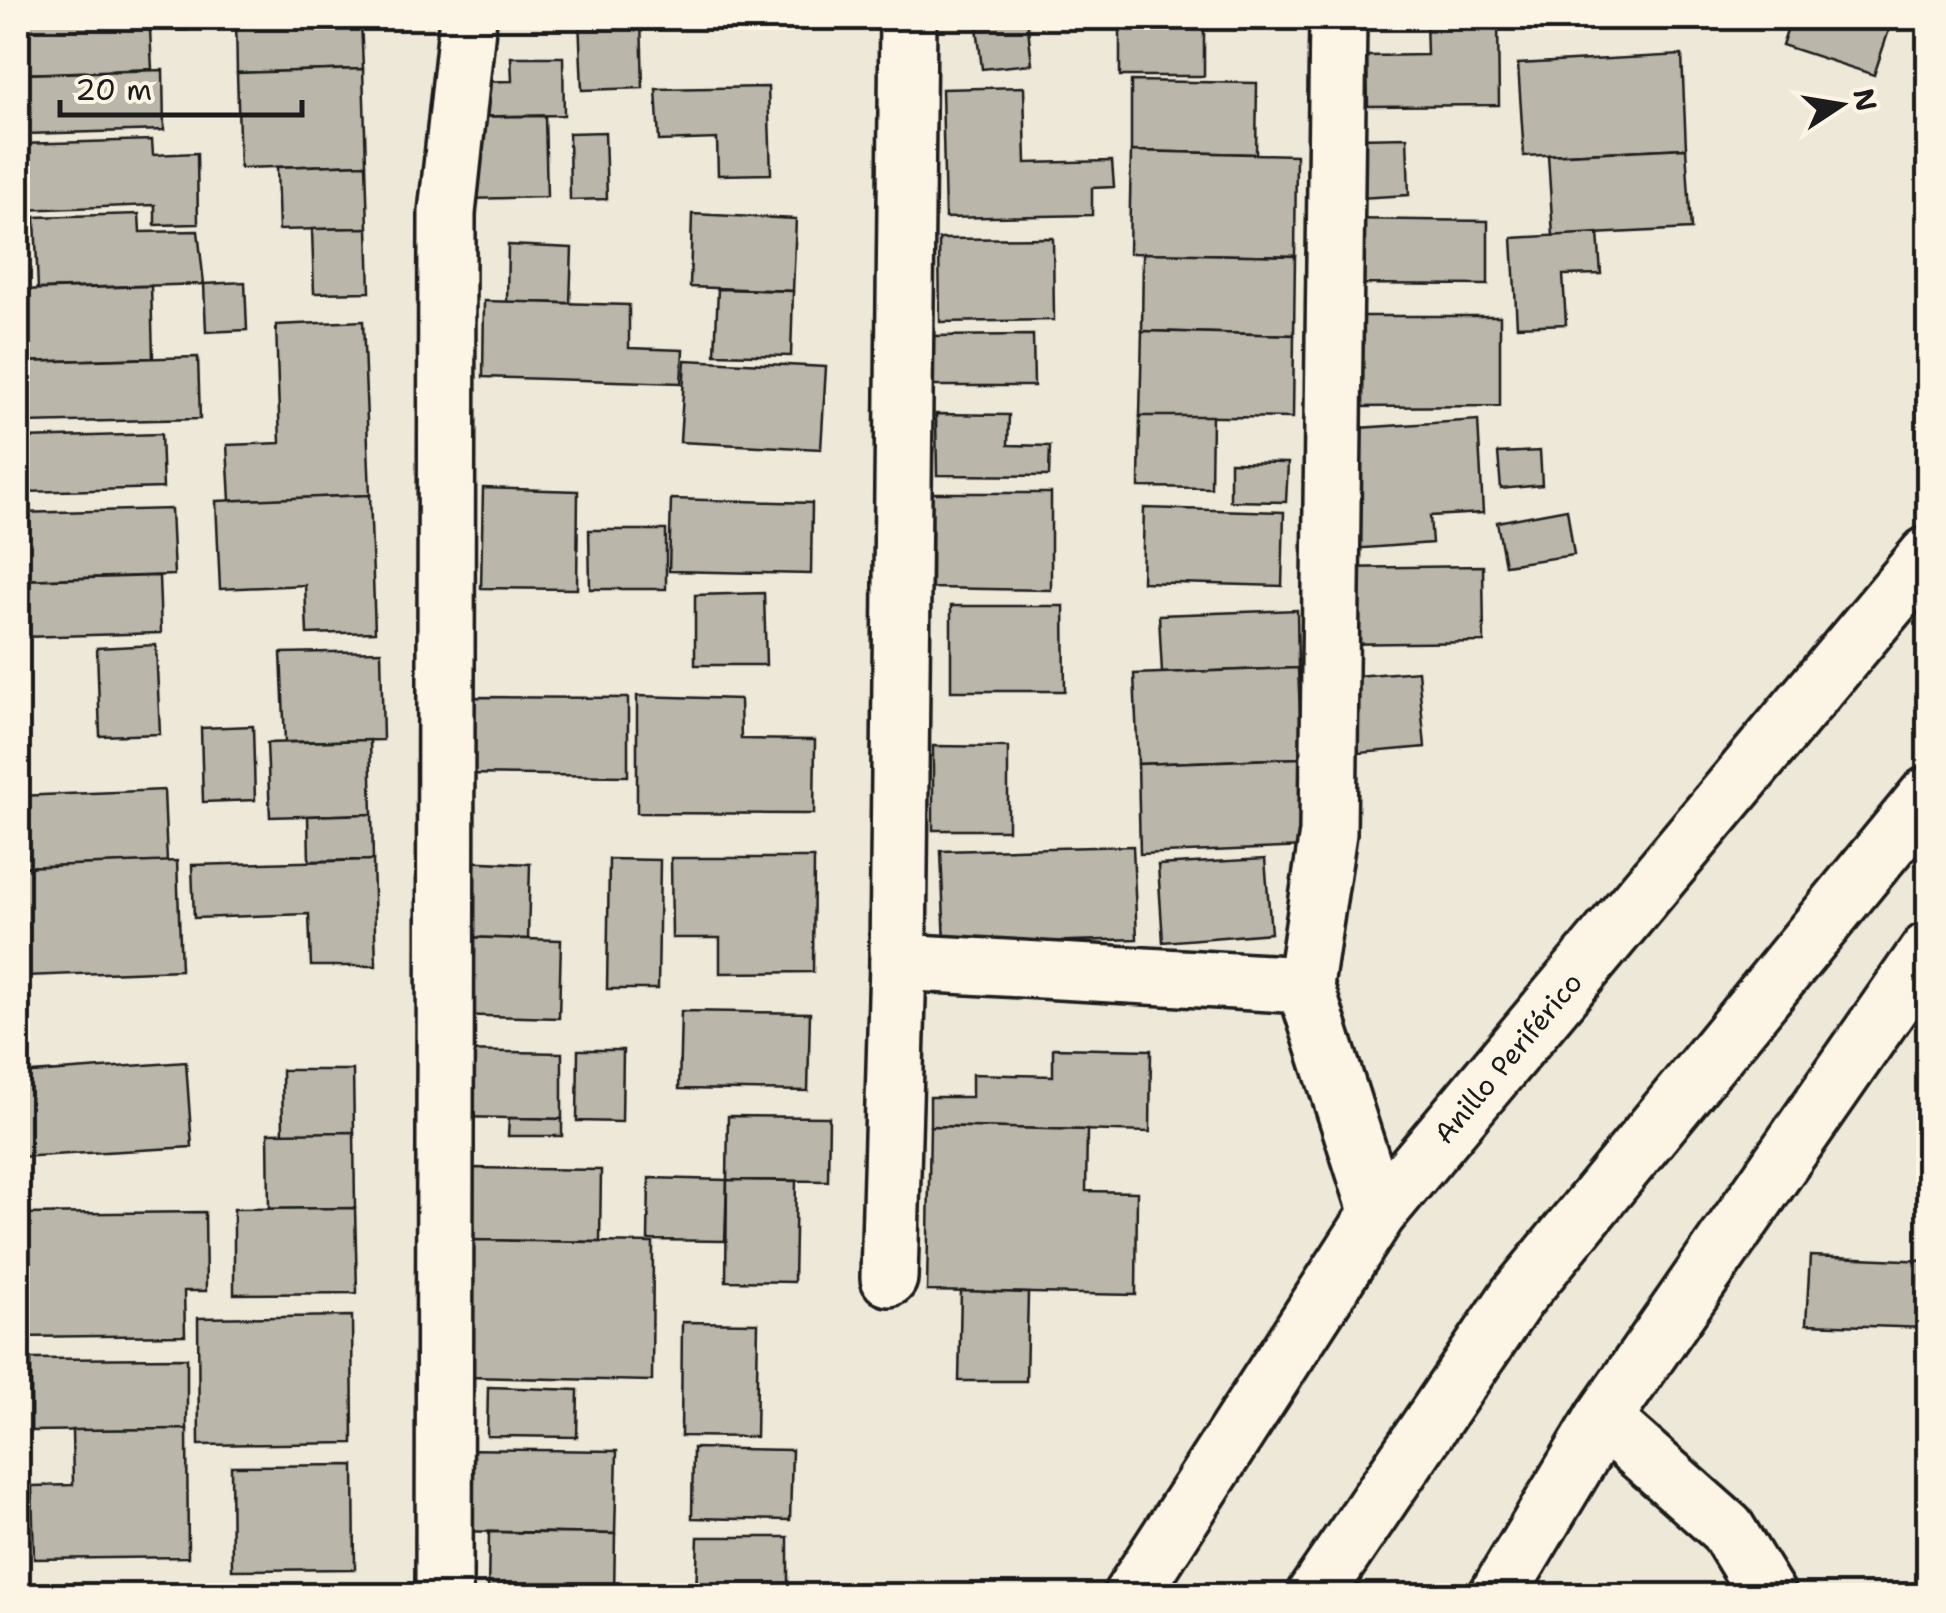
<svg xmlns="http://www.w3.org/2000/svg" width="1946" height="1613" font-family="'Shantell Sans',sans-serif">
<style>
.building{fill:#bab6aa;stroke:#1c1c1c;stroke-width:2.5}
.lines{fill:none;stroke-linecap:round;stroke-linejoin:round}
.minor-casing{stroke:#1c1c1c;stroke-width:62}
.trunk-casing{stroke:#1c1c1c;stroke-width:62}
.minor{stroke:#fcf5e5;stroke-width:55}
.trunk{stroke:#fcf5e5;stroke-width:55}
.labels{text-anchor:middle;stroke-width:8;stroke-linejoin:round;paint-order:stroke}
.street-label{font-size:28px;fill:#1c1c1c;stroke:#fcf5e5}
</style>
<rect width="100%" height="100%" fill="#eee8d9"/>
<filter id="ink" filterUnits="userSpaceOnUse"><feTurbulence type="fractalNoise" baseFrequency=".01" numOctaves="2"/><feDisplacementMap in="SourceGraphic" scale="20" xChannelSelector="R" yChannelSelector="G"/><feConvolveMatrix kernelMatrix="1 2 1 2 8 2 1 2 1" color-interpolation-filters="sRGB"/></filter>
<g filter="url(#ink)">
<g class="building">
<polygon points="21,18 188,18 188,30 150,30 152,69 24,74"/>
<polygon points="236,18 361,18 363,69 237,73"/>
<polygon points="579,18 641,18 643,88 582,90"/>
<polygon points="976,18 1027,18 1032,64 982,69"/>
<rect x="1120" y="18" width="84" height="58"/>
<polygon points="1426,18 1498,18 1499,105 1368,106 1367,56 1427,55"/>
<polygon points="1791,18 1893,18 1874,75 1782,45"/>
<polygon points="1682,55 1686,148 1524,156 1518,64"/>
<polygon points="511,57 563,57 564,115 464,117 464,82 512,81"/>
<polygon points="363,69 366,164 240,168 237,73"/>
<polygon points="163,70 164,130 26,134 24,74"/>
<polygon points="1131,81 1257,83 1256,154 1131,151"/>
<polygon points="768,87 771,174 718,175 717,139 659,141 656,89"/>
<polygon points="1024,87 1026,163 1112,161 1114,187 1092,188 1092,215 945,218 942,89"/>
<polygon points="545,116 547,197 466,199 464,117"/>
<polygon points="605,132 607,199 570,200 569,133"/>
<polygon points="1407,137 1409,195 1359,198 1357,138"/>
<polygon points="152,140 153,155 197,153 198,224 155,225 155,205 21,210 20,144"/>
<polygon points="1686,148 1691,229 1553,236 1548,155"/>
<polygon points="1131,151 1296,155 1295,256 1129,253"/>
<polygon points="366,164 368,228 279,230 277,167"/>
<polygon points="139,214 140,232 198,231 204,284 38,289 35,217"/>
<polygon points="692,214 796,219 793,291 690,287"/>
<polygon points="1347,219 1488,221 1488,285 1345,284"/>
<polygon points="368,228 370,292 314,293 312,229"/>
<polygon points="1598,233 1601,274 1563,275 1566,324 1517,326 1512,238"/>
<polygon points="1053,238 1054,320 940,322 939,239"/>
<polygon points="508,245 572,248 570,303 507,302"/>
<polygon points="1143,253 1295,256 1294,335 1142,331"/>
<polygon points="245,282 247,330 206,332 204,284"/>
<polygon points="151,286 153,358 22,362 19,290"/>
<polygon points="718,289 793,291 791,356 715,354"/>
<polygon points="484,301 629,305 629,348 683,350 681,383 483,377"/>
<polygon points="1352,316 1500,316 1500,406 1352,407"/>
<polygon points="363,321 370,495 230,501 227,445 280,443 276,325"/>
<polygon points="1142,331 1294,335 1293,418 1140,416"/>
<polygon points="1033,335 1034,386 931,386 930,336"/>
<polygon points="198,357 200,419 24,423 22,362"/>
<polygon points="685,360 826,367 821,449 680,442"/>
<polygon points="936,414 1009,415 1008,445 1050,446 1049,476 937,475"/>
<polygon points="1140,416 1212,416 1211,488 1139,487"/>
<polygon points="1478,420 1483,513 1430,516 1432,543 1351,549 1343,429"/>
<polygon points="161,434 163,488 25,492 23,438"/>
<polygon points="1540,451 1542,485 1501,489 1498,453"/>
<polygon points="1230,462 1288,463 1286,502 1230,501"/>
<polygon points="483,488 578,491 577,589 481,588"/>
<polygon points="932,493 1051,493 1051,590 932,588"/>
<polygon points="370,495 375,632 307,634 305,585 220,589 216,501"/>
<polygon points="671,499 812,503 811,574 669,571"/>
<polygon points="1144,508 1284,512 1282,586 1142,582"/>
<polygon points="171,509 174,575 19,580 18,513"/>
<polygon points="1567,509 1574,555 1505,565 1497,522"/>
<polygon points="589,530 666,530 666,589 590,589"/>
<polygon points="1483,566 1484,642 1334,644 1333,568"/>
<polygon points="159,576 161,633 22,637 19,580"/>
<polygon points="764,593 766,665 695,665 695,595"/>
<polygon points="951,606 1064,606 1065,691 951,691"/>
<polygon points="1297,610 1298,668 1162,673 1159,615"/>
<polygon points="156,645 160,734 100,736 97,648"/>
<polygon points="381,651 383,740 285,742 281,653"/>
<polygon points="1298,668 1302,758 1138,764 1134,674"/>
<polygon points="1418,671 1425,747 1349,754 1343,677"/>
<polygon points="637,696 740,699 741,739 815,740 814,814 637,813"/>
<polygon points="460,697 628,698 628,776 460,774"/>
<polygon points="253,726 255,800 203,802 201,728"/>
<polygon points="370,740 372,814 270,817 267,743"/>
<polygon points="933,746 1008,747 1008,830 933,830"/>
<polygon points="1302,758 1306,847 1140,854 1138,764"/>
<polygon points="164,790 167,862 21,867 18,796"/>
<polygon points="372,814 373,860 309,861 308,816"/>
<polygon points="1133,846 1137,939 945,945 941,851"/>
<polygon points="671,858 814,858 813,972 720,973 720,938 672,938"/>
<polygon points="609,859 660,860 658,989 607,989"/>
<polygon points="1265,859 1271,933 1163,942 1158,865"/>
<polygon points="373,860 376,966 311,966 309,914 194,918 192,865"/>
<polygon points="177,861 181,970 25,976 21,867"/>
<polygon points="458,861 530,864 528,939 457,937"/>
<polygon points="457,937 561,940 559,1018 454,1015"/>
<polygon points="681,1011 810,1013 808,1091 679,1089"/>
<polygon points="1053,1048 1151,1050 1150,1132 930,1126 930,1097 972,1097 972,1074 1053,1076"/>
<polygon points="578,1050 623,1050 622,1122 577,1121"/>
<polygon points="459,1051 562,1053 562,1119 459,1117"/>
<polygon points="186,1062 192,1147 18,1157 18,1074"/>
<polygon points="282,1070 353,1070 354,1132 283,1134"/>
<polygon points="728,1116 829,1117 828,1181 727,1180"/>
<polygon points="509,1118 562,1119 562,1136 508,1136"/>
<polygon points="930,1126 1087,1130 1086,1191 1137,1192 1136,1295 927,1291"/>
<polygon points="354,1132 355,1208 269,1209 268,1133"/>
<polygon points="471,1168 601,1170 600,1242 470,1240"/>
<polygon points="649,1178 727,1180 725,1241 648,1240"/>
<polygon points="727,1180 796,1181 794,1282 726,1281"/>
<polygon points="355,1208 357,1293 234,1294 234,1209"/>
<polygon points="205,1212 206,1291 184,1291 185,1335 18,1337 18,1214"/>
<polygon points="470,1240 653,1243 652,1381 468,1377"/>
<polygon points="1810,1256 1928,1261 1928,1328 1806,1324"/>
<polygon points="961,1291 1028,1293 1026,1381 959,1381"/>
<polygon points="352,1316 353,1443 199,1445 198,1318"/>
<polygon points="682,1322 758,1323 756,1437 681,1436"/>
<polygon points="187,1358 187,1429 31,1431 31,1359"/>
<polygon points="488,1387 578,1390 577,1437 487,1436"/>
<polygon points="187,1429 188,1557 34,1559 32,1486 73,1485 72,1430"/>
<polygon points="693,1448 792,1450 790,1520 692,1518"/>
<polygon points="450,1449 617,1451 615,1534 450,1531"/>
<polygon points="354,1465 355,1569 232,1570 231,1466"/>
<polygon points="489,1532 615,1534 614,1596 488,1596"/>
<polygon points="698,1537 788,1537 788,1596 696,1596"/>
</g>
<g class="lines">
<g class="minor-casing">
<g id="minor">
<polyline points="1338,18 1328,833 1305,985 1378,1213"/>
<polyline points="898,962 1305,985"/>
<polyline points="889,1278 898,962 908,18"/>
<polyline points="1603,1419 1727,1529 1768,1596"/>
<polyline points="444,1596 447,213 468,18"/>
<polyline points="1497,1596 1603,1419 1928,951"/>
</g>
</g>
<g class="trunk-casing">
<g id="trunk">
<path id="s1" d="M1131 1596 1378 1213 1928 555"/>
<polyline points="1314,1596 1517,1297 1928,795"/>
</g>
</g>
<use href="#minor" class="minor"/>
<use href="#trunk" class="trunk"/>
</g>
</g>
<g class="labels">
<g class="street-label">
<text dy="10" stroke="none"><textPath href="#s1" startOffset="658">Anillo Periférico</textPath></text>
</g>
</g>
<rect width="1946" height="1613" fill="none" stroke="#fcf5e5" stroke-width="60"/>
<rect x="30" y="30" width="1886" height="1553" fill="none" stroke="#1c1c1c" stroke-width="4" filter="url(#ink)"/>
<g transform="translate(1841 105) rotate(78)" stroke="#fcf5e5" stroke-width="8" paint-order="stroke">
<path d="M0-8L18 38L0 25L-18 38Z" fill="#1c1c1c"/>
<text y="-15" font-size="28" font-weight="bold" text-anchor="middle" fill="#1c1c1c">N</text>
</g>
<path d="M60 100v15h242v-15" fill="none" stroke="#1c1c1c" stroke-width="5"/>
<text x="75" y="100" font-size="30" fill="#1c1c1c" stroke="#fcf5e5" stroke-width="8" paint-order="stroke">20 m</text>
</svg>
